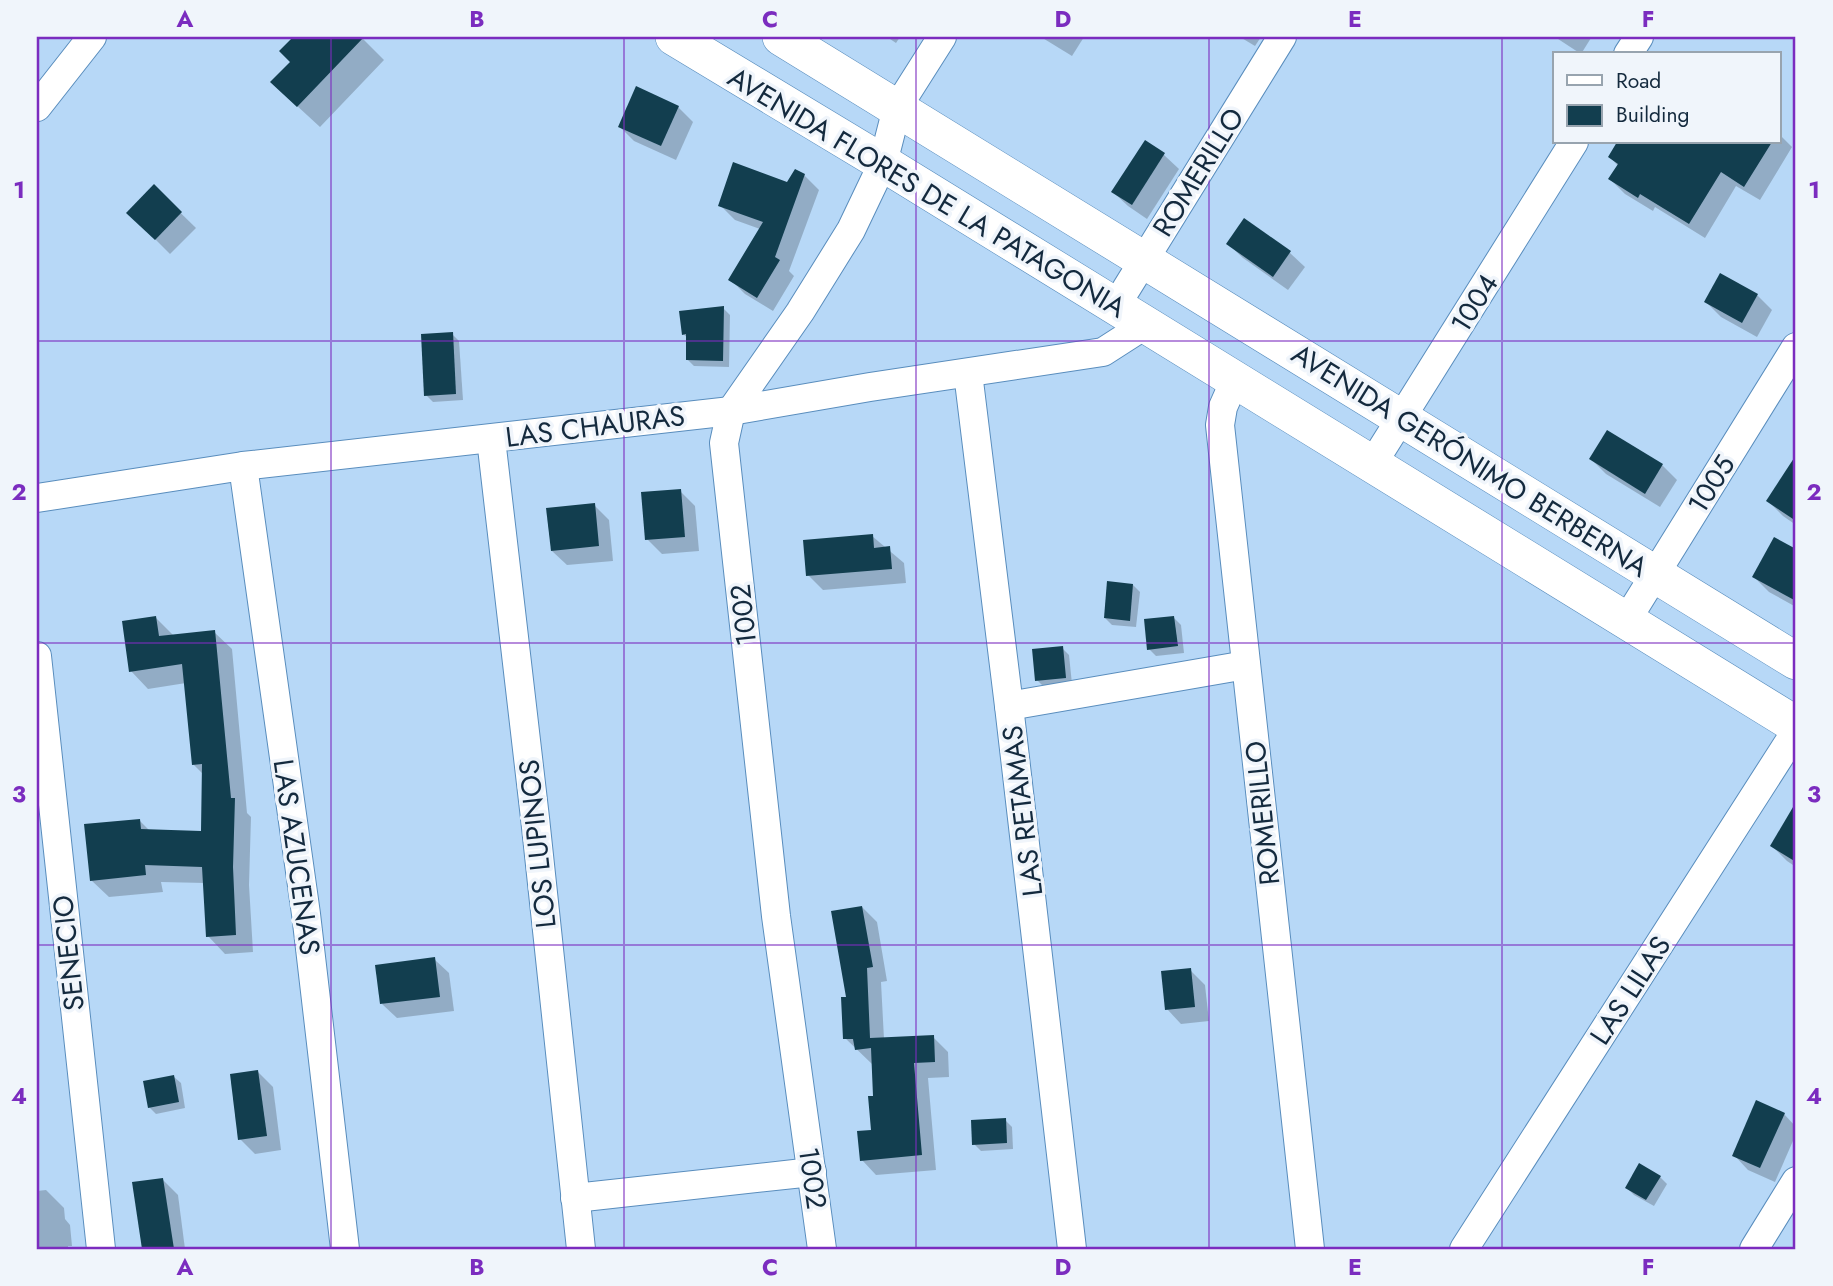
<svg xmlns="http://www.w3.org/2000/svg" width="1833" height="1286" font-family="Jost,sans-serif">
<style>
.shadow{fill:#0003}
.building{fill:#123e4f}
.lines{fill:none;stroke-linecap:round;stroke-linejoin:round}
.minor-casing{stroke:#598dbd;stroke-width:30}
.tertiary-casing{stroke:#598dbd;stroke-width:38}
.minor{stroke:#fff;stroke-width:28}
.tertiary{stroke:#fff;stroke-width:37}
.grid{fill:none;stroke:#7b2cbf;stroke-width:2;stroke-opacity:0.55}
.labels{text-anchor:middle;stroke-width:7;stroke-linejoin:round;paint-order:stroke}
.street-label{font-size:28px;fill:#142a3e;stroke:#f0f5fb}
.neatline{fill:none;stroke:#7b2cbf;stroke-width:2.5}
.grid-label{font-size:23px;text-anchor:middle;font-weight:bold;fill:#7b2cbf}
</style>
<rect width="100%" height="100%" fill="#b7d8f7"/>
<g class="shadow">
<polygon points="295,37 361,37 384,60 320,127 295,104 292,62 281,51"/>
<polygon points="887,37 900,37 896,43"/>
<polygon points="1041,37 1084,37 1072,56"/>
<polygon points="1240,37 1261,37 1255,46"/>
<polygon points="1555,37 1590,37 1591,38 1581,54"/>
<polygon points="678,107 693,122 676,160 634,141 620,127"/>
<polygon points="1779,134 1792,147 1760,200 1736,186 1705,238 1655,207 1653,211 1625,194 1610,179 1618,166 1610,157 1619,142 1624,142 1655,161 1666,142 1779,142"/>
<polygon points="1145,142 1164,155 1179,169 1147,219 1128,206 1113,192"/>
<polygon points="804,175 819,190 789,271 794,276 773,311 745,294 730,279 760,229 735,220 720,205 787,184"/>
<polygon points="154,187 196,228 170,254 129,213"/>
<polygon points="1244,221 1290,253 1305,267 1288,290 1243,258 1228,244"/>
<polygon points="1757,295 1772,310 1757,337 1721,317 1706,302"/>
<polygon points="723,308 730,315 729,367 694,366 687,359 688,338 683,334"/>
<polygon points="452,334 459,341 463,400 433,402 426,395"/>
<polygon points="1591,459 1662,465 1677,480 1660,507 1606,474"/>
<polygon points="1791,467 1796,471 1796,525 1783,516 1768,501"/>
<polygon points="680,491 695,506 699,551 662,554 647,539"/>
<polygon points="594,505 609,520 613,561 567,565 552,551"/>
<polygon points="872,536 904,563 906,583 823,590 808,575"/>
<polygon points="1775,539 1796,551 1796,607 1769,592 1754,577"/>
<polygon points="1133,585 1140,592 1136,627 1112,625 1105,618"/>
<polygon points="156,618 174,636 214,632 232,649 247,813 251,817 249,885 253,952 225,954 208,936 205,883 161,882 163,892 109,897 91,880 140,821 150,831 202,833 203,774 193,764 186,683 148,689 131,671"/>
<polygon points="1174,618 1181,625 1184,653 1156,656 1149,649"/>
<polygon points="1062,648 1069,655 1072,684 1044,687 1037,680"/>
<polygon points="1787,821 1796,826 1796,867 1787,861 1772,846"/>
<polygon points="862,907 877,922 887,981 881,982 884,1039 933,1037 948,1052 949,1077 928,1078 936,1170 876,1175 862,1160 873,1132 874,1097 872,1064 845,1038 848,999"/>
<polygon points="434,959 449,973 454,1011 397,1018 382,1004"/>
<polygon points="1190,970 1205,985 1209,1021 1181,1024 1167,1009"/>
<polygon points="258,1072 273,1087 281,1150 255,1154 240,1139"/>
<polygon points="174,1077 181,1083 185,1108 156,1114 149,1107"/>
<polygon points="1784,1114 1796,1127 1796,1134 1775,1182 1748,1170 1734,1155"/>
<polygon points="1005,1120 1012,1127 1013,1149 981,1151 974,1144"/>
<polygon points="1660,1177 1667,1184 1654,1206 1634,1195 1627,1188"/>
<polygon points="163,1180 178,1195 185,1249 143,1249 134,1184"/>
<polygon points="46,1190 64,1208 65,1219 70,1225 72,1246 68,1246 68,1249 37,1249 37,1191"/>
</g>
<g class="building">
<polygon points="293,37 364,37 297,107 270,82 290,62 279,51"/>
<polygon points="636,86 679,106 661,146 618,127"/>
<polygon points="1145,140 1165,153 1132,205 1111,192"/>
<polygon points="1617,142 1772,142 1744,187 1721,172 1689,224 1640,194 1638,198 1608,179 1618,164 1608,157"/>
<polygon points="733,162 787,182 795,169 805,174 775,257 780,260 757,298 728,280 763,222 718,206"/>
<polygon points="154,184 182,212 155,240 126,213"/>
<polygon points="1244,218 1291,251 1273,277 1226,244"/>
<polygon points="1720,273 1758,294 1742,323 1704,302"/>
<polygon points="724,306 723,361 686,360 686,334 682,335 679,311"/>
<polygon points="453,332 456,394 424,396 421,334"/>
<polygon points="1607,430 1663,464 1645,494 1589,459"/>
<polygon points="1796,455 1796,521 1766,501"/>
<polygon points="681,489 685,537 645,540 641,492"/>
<polygon points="595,503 599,546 551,551 546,508"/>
<polygon points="873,534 874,548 890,546 892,569 806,576 803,540"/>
<polygon points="1774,537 1796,549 1796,601 1752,577"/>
<polygon points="1107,581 1133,584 1130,621 1104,618"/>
<polygon points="156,616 159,636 215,630 231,798 235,798 233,867 236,935 206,937 202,867 145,865 146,875 90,881 84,824 140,819 141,829 201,831 202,764 192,765 182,664 129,672 122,621"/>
<polygon points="1174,616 1178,646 1147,650 1144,619"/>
<polygon points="1063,646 1066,678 1035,681 1032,649"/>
<polygon points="1796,802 1796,862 1770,846"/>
<polygon points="862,906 873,967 867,968 870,1038 934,1035 935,1062 914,1063 922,1155 860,1161 857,1131 871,1130 868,1096 873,1096 871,1048 855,1050 853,1039 843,1039 841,997 846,997 831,911"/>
<polygon points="435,957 440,997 380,1004 375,965"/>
<polygon points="1191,968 1195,1007 1165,1010 1161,971"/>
<polygon points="258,1070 267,1136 238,1140 230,1074"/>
<polygon points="174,1075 179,1102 148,1108 143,1081"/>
<polygon points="1756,1100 1785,1113 1760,1168 1732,1156"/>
<polygon points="1006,1118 1007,1143 972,1145 971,1120"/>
<polygon points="1639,1163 1661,1176 1646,1200 1625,1188"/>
<polygon points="163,1178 174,1249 142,1249 132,1182"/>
</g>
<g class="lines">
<g class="minor-casing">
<g id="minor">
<polyline points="1628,54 1639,37"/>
<polyline points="37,107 92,37"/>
<polyline points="1115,307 1282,37"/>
<polyline points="968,373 1009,706 1072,1249"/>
<polyline points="1235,380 1223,407 1220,425 1310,1249"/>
<polyline points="491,439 535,818 581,1249"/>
<polyline points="1373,463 1574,142"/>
<polyline points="243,466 306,914 345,1249"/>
<polyline points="37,498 243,466 731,411 870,387 1103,352 1145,325"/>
<polyline points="1626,621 1796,347"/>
<polyline points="37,656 101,1249"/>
<polyline points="1009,706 1246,665"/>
<polyline points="575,1198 812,1172"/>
<polyline points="822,1249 776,916 724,443 731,411 800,312 851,230 883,163 897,108 942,37"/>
<polyline points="1464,1249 1796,731"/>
<polyline points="1754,1249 1796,1181"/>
</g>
</g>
<g class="tertiary-casing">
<g id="tertiary">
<polyline points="674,37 883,163 1796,725"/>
<polyline points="781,37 1796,661"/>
</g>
</g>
<use href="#minor" class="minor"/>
<use href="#tertiary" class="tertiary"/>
</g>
<path class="grid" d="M331 37V1249M624 37V1249M916 37V1249M1209 37V1249M1502 37V1249M37 341H1796M37 643H1796M37 945H1796"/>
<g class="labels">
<g class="street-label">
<text transform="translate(1198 172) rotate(-58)" y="10">ROMERILLO</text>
<text transform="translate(927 192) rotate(31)" y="10">AVENIDA FLORES DE LA PATAGONIA</text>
<text transform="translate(1474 303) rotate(-58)" y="10">1004</text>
<text transform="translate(595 426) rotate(-7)" y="10">LAS CHAURAS</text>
<text transform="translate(1470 460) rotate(32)" y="10">AVENIDA GERÓNIMO BERBERNA</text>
<text transform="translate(1711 484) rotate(-58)" y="10">1005</text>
<text transform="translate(743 615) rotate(-96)" y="10">1002</text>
<text transform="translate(1022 811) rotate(-97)" y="10">LAS RETAMAS</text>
<text transform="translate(1262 813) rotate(-96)" y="10">ROMERILLO</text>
<text transform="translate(537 844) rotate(-96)" y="10">LOS LUPINOS</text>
<text transform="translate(297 857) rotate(82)" y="10">LAS AZUCENAS</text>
<text transform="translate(68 953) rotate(-96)" y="10">SENECIO</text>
<text transform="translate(1630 990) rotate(-57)" y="10">LAS LILAS</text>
<text transform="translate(813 1178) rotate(82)" y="10">1002</text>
</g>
</g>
<rect width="1833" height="1286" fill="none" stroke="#f0f5fb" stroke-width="77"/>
<rect x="1553" y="52" width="228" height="91" fill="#f0f5fb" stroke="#98a4af" stroke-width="2"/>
<rect x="1567" y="75" width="35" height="10" fill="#ffffff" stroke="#98a4af" stroke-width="2"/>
<text x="1616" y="88" font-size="21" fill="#142a3e">Road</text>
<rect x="1567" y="105" width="35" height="21" fill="#123e4f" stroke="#98a4af" stroke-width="2"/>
<text x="1616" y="122" font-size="21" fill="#142a3e">Building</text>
<rect x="38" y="38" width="1756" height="1210" class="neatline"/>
<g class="grid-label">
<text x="185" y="27">A</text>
<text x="477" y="27">B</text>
<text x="770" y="27">C</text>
<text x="1063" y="27">D</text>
<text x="1355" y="27">E</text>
<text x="1648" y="27">F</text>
<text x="19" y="198">1</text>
<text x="1814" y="198">1</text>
<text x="19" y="500">2</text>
<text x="1814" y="500">2</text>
<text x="19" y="802">3</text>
<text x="1814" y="802">3</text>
<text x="19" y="1104">4</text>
<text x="1814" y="1104">4</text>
<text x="185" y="1275">A</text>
<text x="477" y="1275">B</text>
<text x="770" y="1275">C</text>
<text x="1063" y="1275">D</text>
<text x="1355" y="1275">E</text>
<text x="1648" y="1275">F</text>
</g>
</svg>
